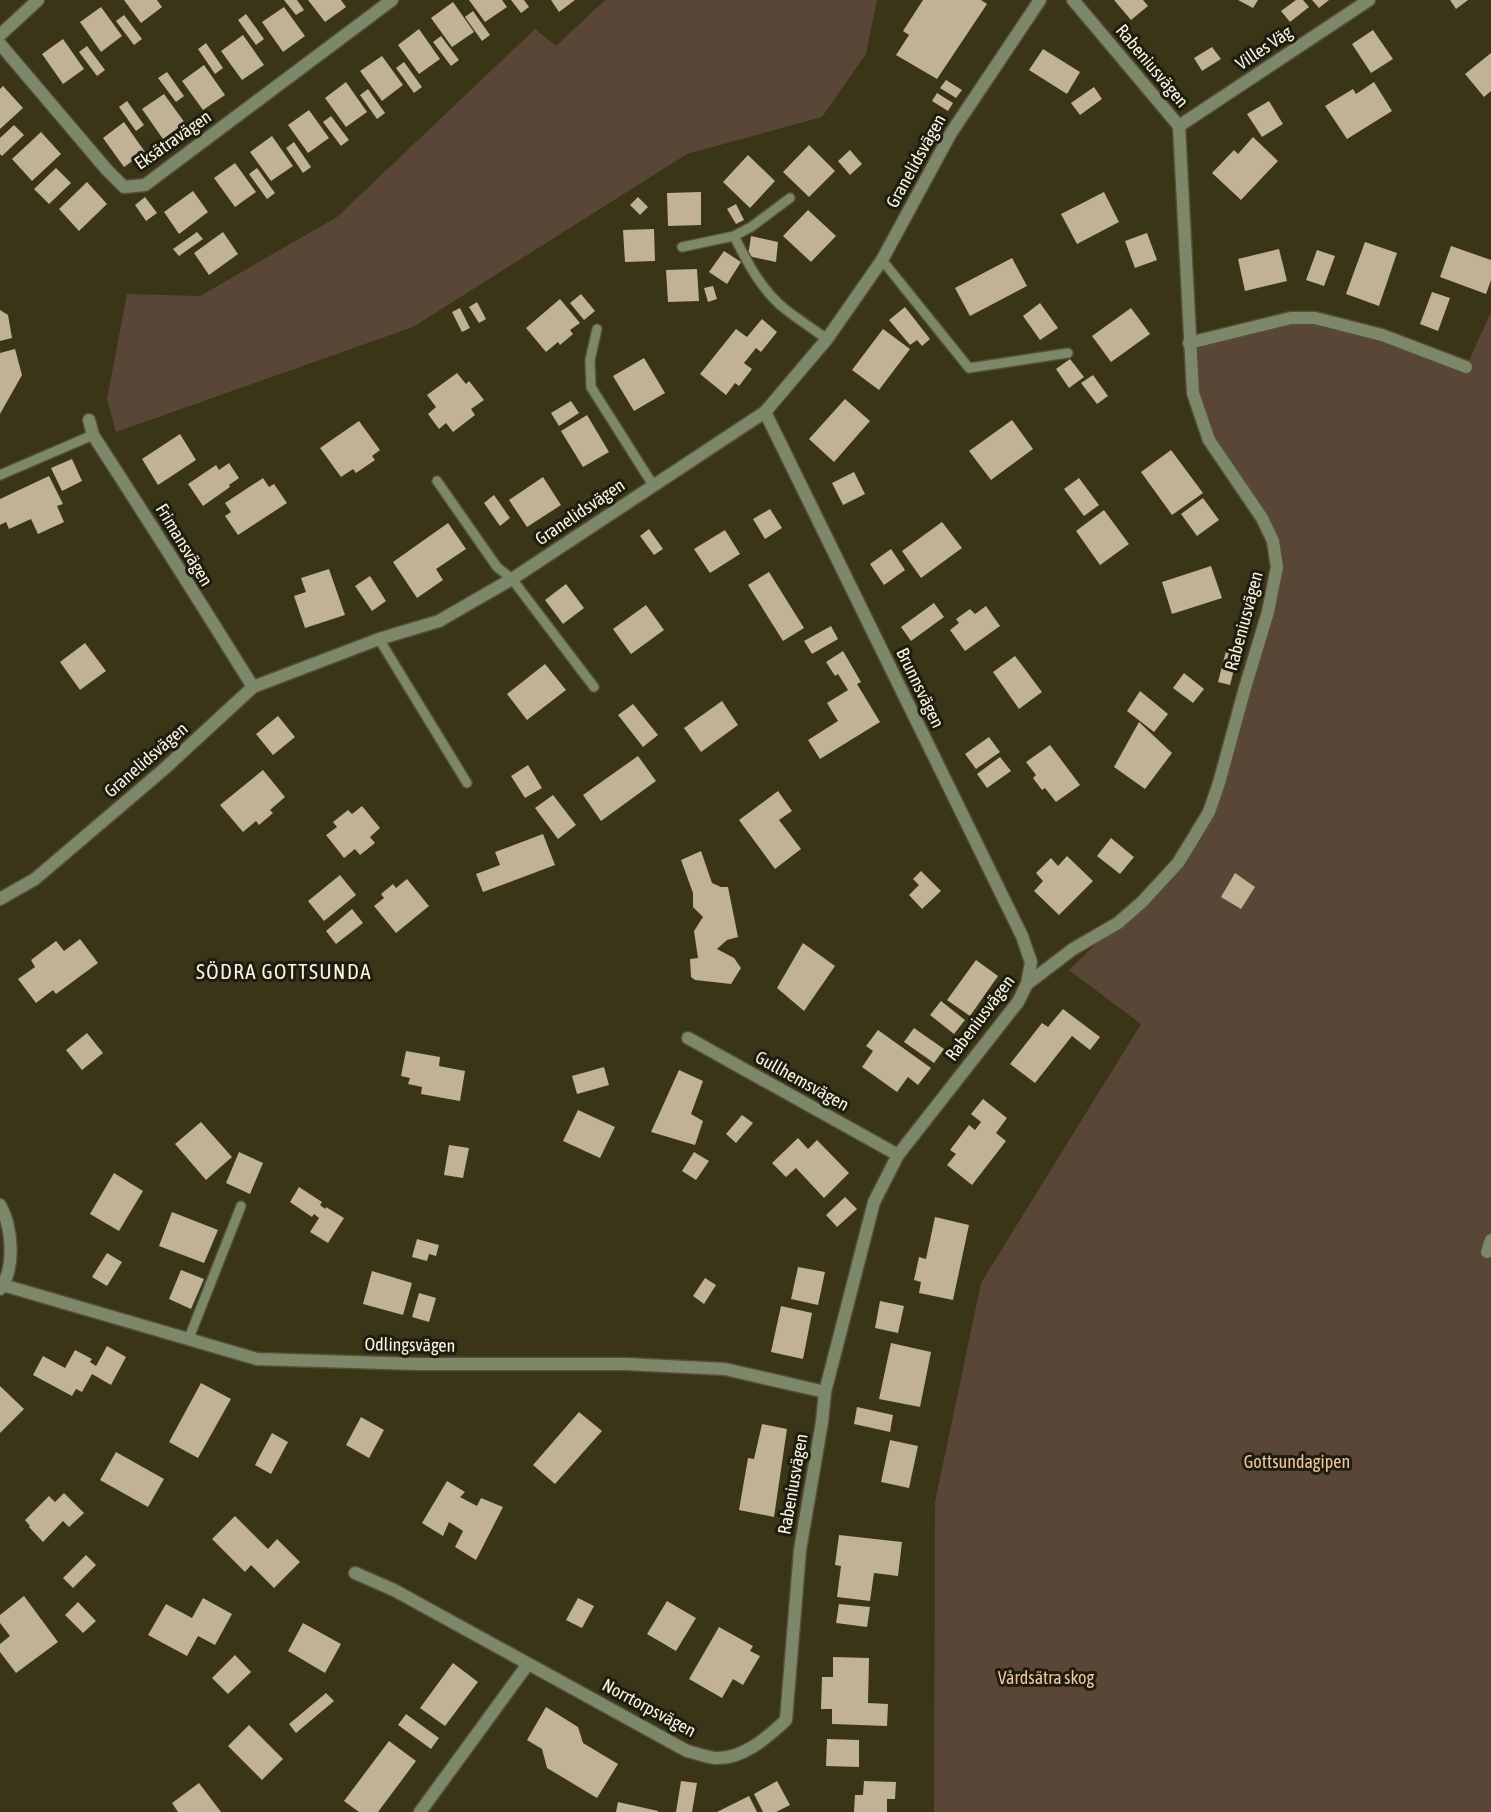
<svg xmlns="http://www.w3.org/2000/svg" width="1491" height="1812" font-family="'Asap Condensed',sans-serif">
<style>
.green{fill:#5a4636}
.building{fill:#c1b195}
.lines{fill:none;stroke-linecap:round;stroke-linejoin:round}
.service-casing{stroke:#545033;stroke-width:12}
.minor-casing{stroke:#545033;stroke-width:15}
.service{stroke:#7d8769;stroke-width:9}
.minor{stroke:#7d8769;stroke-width:12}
.labels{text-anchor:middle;stroke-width:6;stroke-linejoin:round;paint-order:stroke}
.street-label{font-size:18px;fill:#f8f6e3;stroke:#1e1d0f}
.park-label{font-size:18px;fill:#f2c59f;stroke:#1e1d0f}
.quarter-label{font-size:21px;letter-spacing:1.5px;fill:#f8f6e3;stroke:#1e1d0f}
</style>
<rect width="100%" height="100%" fill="#393516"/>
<g class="green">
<polygon points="605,0 877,0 866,54 822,117 687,154 413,327 116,432 107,399 127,294 200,296 337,217 535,29 556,46"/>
<polygon points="1491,312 1491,1812 934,1812 935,1502 981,1283 1141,1024 1069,970 1118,923 1142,902 1209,812 1268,612 1273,541 1209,440 1193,393 1189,343 1315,318 1466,367"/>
</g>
<g class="building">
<polygon points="124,0 157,0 162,7 141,23"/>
<polygon points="284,0 297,0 304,10 296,15"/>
<polygon points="308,0 341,0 346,7 325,22"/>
<polygon points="469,0 502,0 507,7 485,22"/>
<polygon points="511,0 524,0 529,7 521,13"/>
<polygon points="551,0 575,0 559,12"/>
<polygon points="923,0 981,0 987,4 937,79 896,55 909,35 903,31"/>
<polygon points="1114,0 1143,0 1148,6 1131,20"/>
<polygon points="1238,0 1258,0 1253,8"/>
<polygon points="1296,0 1303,0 1309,7 1290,22 1281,11"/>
<polygon points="1312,0 1329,0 1319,8"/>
<polygon points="1450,0 1468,0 1456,9"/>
<polygon points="453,2 474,32 452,47 431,18"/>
<polygon points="101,7 122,36 101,52 80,22"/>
<polygon points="284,7 305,36 283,52 262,22"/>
<polygon points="473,11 490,35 482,41 465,17"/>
<polygon points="246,14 264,39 256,45 238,20"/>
<polygon points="124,15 142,39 134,45 116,21"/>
<polygon points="419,29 440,59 419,74 398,45"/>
<polygon points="1373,30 1393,59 1371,73 1352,44"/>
<polygon points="243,35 264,65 242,80 221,51"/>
<polygon points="441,36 459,60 451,66 433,42"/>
<polygon points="63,39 84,69 63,84 42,54"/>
<polygon points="206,43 223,68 215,74 198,49"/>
<polygon points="87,46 105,70 97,76 79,52"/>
<polygon points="1212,47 1221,59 1202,71 1194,58"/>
<polygon points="1043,49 1080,72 1067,94 1029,70"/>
<polygon points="1491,53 1491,91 1484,97 1465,74"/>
<polygon points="382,56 403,85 382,101 360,71"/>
<polygon points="404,62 422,87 414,93 396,68"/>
<polygon points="204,65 225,95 203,110 182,81"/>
<polygon points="167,72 184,96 176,102 158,78"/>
<polygon points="946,80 962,90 956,98 940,88"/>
<polygon points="346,82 367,112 346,127 325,98"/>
<polygon points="1374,82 1392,111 1347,139 1325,106 1353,89 1356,94"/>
<polygon points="3,86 23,108 0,129 0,89"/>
<polygon points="1094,87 1102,99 1080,115 1071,103"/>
<polygon points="368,89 385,113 377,119 360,95"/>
<polygon points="937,93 953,103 948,111 932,101"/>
<polygon points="164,94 185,123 163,139 142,109"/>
<polygon points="127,101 144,125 136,131 119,107"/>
<polygon points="1269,101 1283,124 1262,137 1247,114"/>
<polygon points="309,110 329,138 308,153 288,125"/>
<polygon points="331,116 349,140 341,146 323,122"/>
<polygon points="124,122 145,152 124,167 103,138"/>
<polygon points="14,125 24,135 2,156 0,154 0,138"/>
<polygon points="41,132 61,154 32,181 12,159"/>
<polygon points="272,136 293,166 271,181 250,152"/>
<polygon points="1253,137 1278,161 1241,200 1212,173 1234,150 1238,154"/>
<polygon points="294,142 311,167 303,173 286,148"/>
<polygon points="809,145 835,171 809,197 783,172"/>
<polygon points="850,150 862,164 850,175 838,161"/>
<polygon points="748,155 775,181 750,208 723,182"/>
<polygon points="235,163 256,192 235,207 214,178"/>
<polygon points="56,168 71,183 49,204 34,189"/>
<polygon points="257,168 275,193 267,199 249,174"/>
<polygon points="87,182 107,204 79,231 59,209"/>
<polygon points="193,191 208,212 179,234 164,212"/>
<polygon points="701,192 701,225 668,226 667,193"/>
<polygon points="1104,192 1119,222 1077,244 1061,214"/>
<polygon points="145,197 157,213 146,221 135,205"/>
<polygon points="638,197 648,207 640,215 630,205"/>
<polygon points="736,204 744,220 736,224 727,209"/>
<polygon points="808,210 836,236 811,262 783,236"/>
<polygon points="654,229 655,261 625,262 623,230"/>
<polygon points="197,232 203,239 179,256 173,249"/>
<polygon points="223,232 238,254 209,275 194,253"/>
<polygon points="1147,233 1157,260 1135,268 1125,241"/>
<polygon points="751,236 778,242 776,262 748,256"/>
<polygon points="1365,242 1397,253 1379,306 1346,294"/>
<polygon points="1451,246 1491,260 1491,280 1486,294 1440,277"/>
<polygon points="1279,249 1287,281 1245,291 1238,259"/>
<polygon points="1317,250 1335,256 1324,286 1306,280"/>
<polygon points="724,251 741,262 727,284 709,272"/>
<polygon points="1012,258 1027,286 970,316 955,288"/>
<polygon points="697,269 699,301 668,302 666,270"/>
<polygon points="713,286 717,299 708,302 704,288"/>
<polygon points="1432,292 1450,298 1438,331 1420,324"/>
<polygon points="581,294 595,311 584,320 570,303"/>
<polygon points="560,299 580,323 570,330 573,334 560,345 558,342 546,352 526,328"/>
<polygon points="477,302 486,319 479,323 469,307"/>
<polygon points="1040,303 1058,328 1040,340 1023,316"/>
<polygon points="905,307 930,339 922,346 917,340 910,345 889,320"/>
<polygon points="460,308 470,328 462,332 452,312"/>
<polygon points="1131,308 1150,334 1111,362 1092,336"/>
<polygon points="0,310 8,315 12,338 0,341"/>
<polygon points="762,319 777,332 761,352 756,348 744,363 752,369 739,386 735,383 726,395 700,374 736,329 747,337"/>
<polygon points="883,329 910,349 879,390 852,370"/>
<polygon points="15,349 22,375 0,414 0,353"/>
<polygon points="644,358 665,393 634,411 613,376"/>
<polygon points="1070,359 1084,377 1069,388 1056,369"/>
<polygon points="457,373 466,384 469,381 484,400 471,409 475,415 453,432 446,423 439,429 428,414 436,407 427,395"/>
<polygon points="1093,375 1108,396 1097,404 1081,383"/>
<polygon points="845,399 870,421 834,462 809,439"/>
<polygon points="571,401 579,413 559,426 551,413"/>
<polygon points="587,415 609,452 583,467 561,431"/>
<polygon points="1012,420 1033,449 991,480 969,451"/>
<polygon points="359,421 380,450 372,456 375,460 356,473 353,469 341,477 320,448"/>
<polygon points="180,434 196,460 158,485 142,459"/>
<polygon points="1171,450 1203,493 1172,515 1141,472"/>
<polygon points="72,459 82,481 62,491 51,468"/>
<polygon points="229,463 239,478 229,485 230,487 203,506 188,484 216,465 219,470"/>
<polygon points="854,472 865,494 843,505 832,483"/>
<polygon points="49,476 63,504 57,506 64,522 38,534 31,519 9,529 6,522 0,525 0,499"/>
<polygon points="543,477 561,505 527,527 509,500"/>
<polygon points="263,478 269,487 274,484 287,503 238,535 225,516 231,512 225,503"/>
<polygon points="1079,478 1099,505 1084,516 1064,489"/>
<polygon points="494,495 510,518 500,526 484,503"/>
<polygon points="1203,498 1219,520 1197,536 1181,514"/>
<polygon points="770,509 782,528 765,539 753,519"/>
<polygon points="1104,510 1129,544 1100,565 1076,531"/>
<polygon points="942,522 962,548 921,578 902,551"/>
<polygon points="448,523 466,549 436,569 443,580 417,598 393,562"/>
<polygon points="649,529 663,549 654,555 640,536"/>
<polygon points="725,530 740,554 710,573 694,549"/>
<polygon points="891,549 905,570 884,585 870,564"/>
<polygon points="1211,566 1222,598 1172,614 1162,582"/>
<polygon points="329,569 345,615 305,628 294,596 306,592 301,578"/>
<polygon points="769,572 804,628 783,641 748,585"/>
<polygon points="370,576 386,601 372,611 355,586"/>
<polygon points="566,584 584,608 563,624 545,600"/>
<polygon points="934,603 944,617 911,641 901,627"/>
<polygon points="646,605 664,630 631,654 613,629"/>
<polygon points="986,606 1000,626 965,651 950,630 959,623 956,619 970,609 975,614"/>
<polygon points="831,626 838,639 812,654 804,641"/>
<polygon points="85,643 106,671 80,690 60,662"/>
<polygon points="843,651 861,682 857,684 880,722 820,759 808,740 838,721 827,703 848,690 838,674 835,676 826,662"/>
<polygon points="1226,651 1238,654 1230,685 1218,682"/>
<polygon points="1015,656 1042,692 1019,709 993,672"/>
<polygon points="545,664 566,690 527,720 507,694"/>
<polygon points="1184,673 1204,689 1193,703 1173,688"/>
<polygon points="1140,691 1168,714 1154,732 1127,711"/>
<polygon points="722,701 738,725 701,752 684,728"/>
<polygon points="633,704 658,735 643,747 618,715"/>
<polygon points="278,716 295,737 273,755 256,734"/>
<polygon points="1139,722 1172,753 1145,789 1114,767"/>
<polygon points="989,737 1000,752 976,769 965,754"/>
<polygon points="1050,745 1080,785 1056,802 1045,788 1042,790 1033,778 1036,775 1026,762"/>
<polygon points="638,756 656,781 601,821 583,795"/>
<polygon points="1000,757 1011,771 987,788 977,774"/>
<polygon points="528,765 542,788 525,798 511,776"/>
<polygon points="263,770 285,797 270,810 273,813 259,825 256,821 243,832 220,805"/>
<polygon points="778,791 792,811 779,820 801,849 775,869 739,820"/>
<polygon points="553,795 576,825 558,839 535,808"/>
<polygon points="362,806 380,828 370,837 375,843 360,855 355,849 344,858 326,835 337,827 333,822 348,810 352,814"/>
<polygon points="543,834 555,865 483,892 476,874 500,865 495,852"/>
<polygon points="1111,838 1134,857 1120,874 1097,856"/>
<polygon points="701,851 712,883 721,887 728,887 738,937 727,940 717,949 734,958 741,968 731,984 695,980 691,977 690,959 698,958 694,931 703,917 693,907 693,893 681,860"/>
<polygon points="1067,856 1093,881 1059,915 1034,891 1043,881 1036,873 1051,858 1058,866"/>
<polygon points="921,871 941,891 922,909 909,895 919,885 913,879"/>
<polygon points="1235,873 1255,887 1241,909 1221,897"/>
<polygon points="340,875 356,895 324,921 308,901"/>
<polygon points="407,879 429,906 396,933 374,906 384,898 381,894 393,884 396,888"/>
<polygon points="352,909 363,923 336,944 326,931"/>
<polygon points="80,939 98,963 56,994 53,990 36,1003 18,979 35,967 31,960 56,941 64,951"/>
<polygon points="803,943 835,966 804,1011 777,988"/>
<polygon points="976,960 998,976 970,1016 947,1000"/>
<polygon points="941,1001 965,1020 954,1034 930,1015"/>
<polygon points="1063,1009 1100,1037 1090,1050 1072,1036 1035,1083 1010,1064 1042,1023 1048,1027"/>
<polygon points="914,1028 944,1049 934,1063 904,1042"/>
<polygon points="878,1030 931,1068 918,1085 908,1077 897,1092 862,1067 873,1051 866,1046"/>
<polygon points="87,1033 103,1053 82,1070 66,1050"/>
<polygon points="406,1051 440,1057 439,1066 465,1071 460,1101 421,1094 422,1087 408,1084 410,1078 401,1076"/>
<polygon points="604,1067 609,1085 577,1094 572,1076"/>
<polygon points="679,1070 703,1081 691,1114 703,1121 695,1145 651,1132"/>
<polygon points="983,1099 1007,1118 996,1133 1006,1141 972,1185 947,1165 956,1154 950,1150 969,1125 975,1130 981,1122 971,1114"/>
<polygon points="578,1110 615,1127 600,1158 563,1141"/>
<polygon points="742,1115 753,1123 736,1143 726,1134"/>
<polygon points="201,1122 232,1157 206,1180 175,1144"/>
<polygon points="798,1138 808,1149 817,1140 849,1173 824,1198 796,1168 786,1177 772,1163"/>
<polygon points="449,1145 469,1148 463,1178 444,1175"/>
<polygon points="239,1152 263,1163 250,1194 226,1183"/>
<polygon points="694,1152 709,1161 696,1180 682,1171"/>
<polygon points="114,1173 143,1191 119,1231 90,1214"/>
<polygon points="299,1187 322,1202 320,1205 325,1209 326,1207 344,1218 328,1243 310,1232 319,1218 314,1214 312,1217 290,1202"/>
<polygon points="845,1197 857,1209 837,1227 826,1215"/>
<polygon points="172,1212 218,1230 204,1263 159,1246"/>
<polygon points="935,1217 969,1225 953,1300 919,1293 921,1282 914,1280 919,1257 926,1259"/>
<polygon points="417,1239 439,1245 436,1256 429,1254 427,1261 412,1257"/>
<polygon points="107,1253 122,1262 107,1286 92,1277"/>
<polygon points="798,1267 825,1272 818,1305 791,1299"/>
<polygon points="181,1270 204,1279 191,1309 169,1299"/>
<polygon points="372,1271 412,1283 403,1315 363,1304"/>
<polygon points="705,1278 716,1285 704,1304 693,1296"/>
<polygon points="419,1293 436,1298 429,1322 412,1317"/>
<polygon points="880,1301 904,1306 898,1333 875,1328"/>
<polygon points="781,1306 812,1313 803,1359 771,1352"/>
<polygon points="891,1343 931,1352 920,1407 879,1399"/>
<polygon points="107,1346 126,1357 111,1385 92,1374 82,1392 76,1389 72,1396 33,1375 43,1356 65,1368 75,1350 92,1359 90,1362 96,1366"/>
<polygon points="201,1383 231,1399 198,1458 169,1442"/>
<polygon points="0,1386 24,1409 0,1433"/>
<polygon points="857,1407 893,1415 890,1432 854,1424"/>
<polygon points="579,1412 602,1431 555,1484 533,1465"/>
<polygon points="361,1417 384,1430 369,1458 346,1445"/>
<polygon points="762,1424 787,1429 774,1517 739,1510 748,1458 754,1459"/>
<polygon points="272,1433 288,1442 271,1474 255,1465"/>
<polygon points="890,1440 918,1446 909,1488 881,1482"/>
<polygon points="116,1452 164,1479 148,1507 100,1480"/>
<polygon points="447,1481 465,1492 460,1497 477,1506 481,1498 503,1507 476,1560 455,1547 463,1531 449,1522 443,1536 422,1523"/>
<polygon points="64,1493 84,1513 69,1527 63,1521 43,1542 29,1527 30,1526 25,1520 49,1496 55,1502"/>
<polygon points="235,1516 268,1549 277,1539 300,1562 274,1588 251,1565 245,1572 212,1539"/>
<polygon points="839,1535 902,1542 898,1576 874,1573 870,1601 837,1597 841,1566 835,1565"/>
<polygon points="86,1555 96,1565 73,1588 63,1578"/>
<polygon points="24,1596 58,1642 16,1673 0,1652 0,1644 10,1636 0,1623 0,1615"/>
<polygon points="203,1598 232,1614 215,1645 198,1636 187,1656 148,1635 166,1604 192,1618"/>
<polygon points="578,1598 594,1606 582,1628 566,1620"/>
<polygon points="667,1601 696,1618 676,1651 647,1634"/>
<polygon points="78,1602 96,1621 83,1633 65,1615"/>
<polygon points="839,1604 870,1607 867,1627 836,1623"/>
<polygon points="303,1623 341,1644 325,1673 288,1651"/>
<polygon points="719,1627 753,1646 750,1651 760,1656 743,1685 733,1679 722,1698 689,1679"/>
<polygon points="235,1655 251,1672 228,1694 212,1678"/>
<polygon points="833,1657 869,1658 868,1703 888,1704 887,1726 832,1724 832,1709 821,1709 822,1677 833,1677"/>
<polygon points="453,1663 478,1682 445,1726 420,1708"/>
<polygon points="326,1693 334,1701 296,1733 289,1724"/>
<polygon points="546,1707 578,1727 583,1743 618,1764 597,1798 547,1768 542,1749 527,1740"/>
<polygon points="406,1714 439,1738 431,1749 398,1725"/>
<polygon points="249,1725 283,1759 262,1780 228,1746"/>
<polygon points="827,1739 859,1740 859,1767 826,1766"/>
<polygon points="389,1741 416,1761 378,1812 359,1812 344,1801"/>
<polygon points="681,1781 697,1783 692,1812 676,1812"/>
<polygon points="777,1781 790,1805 776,1812 763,1812 754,1794"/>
<polygon points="864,1781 896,1782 895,1799 887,1799 887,1812 854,1812 855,1795 863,1795"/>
<polygon points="199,1783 221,1812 178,1812 172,1803"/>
<polygon points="749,1796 757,1812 717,1812"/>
<polygon points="618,1802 658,1811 658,1812 616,1812"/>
</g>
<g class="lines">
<g class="service-casing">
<g id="service">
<polyline points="734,236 751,227 790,198"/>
<path d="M682 247 734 236C747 262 762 291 785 309 799 320 813 329 827 339"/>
<polyline points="882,260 969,368 1068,353"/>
<polyline points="597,329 590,360 591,387 653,485"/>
<polyline points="0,475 93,435"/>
<polyline points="437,481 497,567 512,579 594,687"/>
<polyline points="379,639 467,783"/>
<polyline points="189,1338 241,1206"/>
</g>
</g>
<g class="minor-casing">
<g id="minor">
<polyline points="0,35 38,0"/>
<polyline points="0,44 107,170 124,187 145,185 392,0"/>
<polyline points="1179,126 1369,0"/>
<polyline points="1189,343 1291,318 1315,318 1382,335 1466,367"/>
<polyline points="765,412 1022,936 1031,962 1027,984"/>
<path d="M89 420 93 435C147 518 200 602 253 687"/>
<polyline points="0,899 35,879 163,770 253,687 379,639 439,621 512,579 765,412 827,339 882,260 951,133 1040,0"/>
<polyline points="688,1038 898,1155"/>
<path d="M0 1205C12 1226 16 1268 0 1289"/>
<polyline points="1487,1252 1491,1240"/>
<polyline points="3,1285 257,1359 417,1364 626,1364 725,1369 825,1392"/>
<path d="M355 1573 394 1590 687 1751C696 1753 706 1757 715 1758 742 1760 768 1737 786 1720L800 1550 822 1422 825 1392 874 1202 898 1155 1018 1002 1027 984 1073 949 1118 923 1142 902 1178 863 1191 842 1209 812 1219 783 1245 688 1268 612 1277 567 1273 541 1262 518 1209 440 1193 393 1179 126 1073 0"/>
<polyline points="420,1812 528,1664"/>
</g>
</g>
<use href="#service" class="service"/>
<use href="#minor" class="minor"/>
</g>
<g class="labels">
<g class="street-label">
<text transform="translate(1264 48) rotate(-34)" y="6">Villes Väg</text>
<text transform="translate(1152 66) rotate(50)" y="6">Rabeniusvägen</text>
<text transform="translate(173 140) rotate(-35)" y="6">Eksätravägen</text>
<text transform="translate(916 161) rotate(-61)" y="6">Granelidsvägen</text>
<text transform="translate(580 512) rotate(-34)" y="6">Granelidsvägen</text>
<text transform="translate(184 545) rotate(59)" y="6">Frimansvägen</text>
<text transform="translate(1244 621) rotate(-75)" y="6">Rabeniusvägen</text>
<text transform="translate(920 688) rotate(64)" y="6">Brunnsvägen</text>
<text transform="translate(146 760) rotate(-41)" y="6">Granelidsvägen</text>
<text transform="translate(980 1018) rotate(-53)" y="6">Rabeniusvägen</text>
<text transform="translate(802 1081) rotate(29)" y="6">Gullhemsvägen</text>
<text transform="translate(410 1345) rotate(1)" y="6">Odlingsvägen</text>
<text transform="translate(793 1484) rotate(-80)" y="6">Rabeniusvägen</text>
<text transform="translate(649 1708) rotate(28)" y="6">Norrtorpsvägen</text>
</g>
<g class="park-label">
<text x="1297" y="1468">Gottsundagipen</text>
<text x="1046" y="1684">Vårdsätra skog</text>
</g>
<g class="quarter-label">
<text x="284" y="979">SÖDRA GOTTSUNDA</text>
</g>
</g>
</svg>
